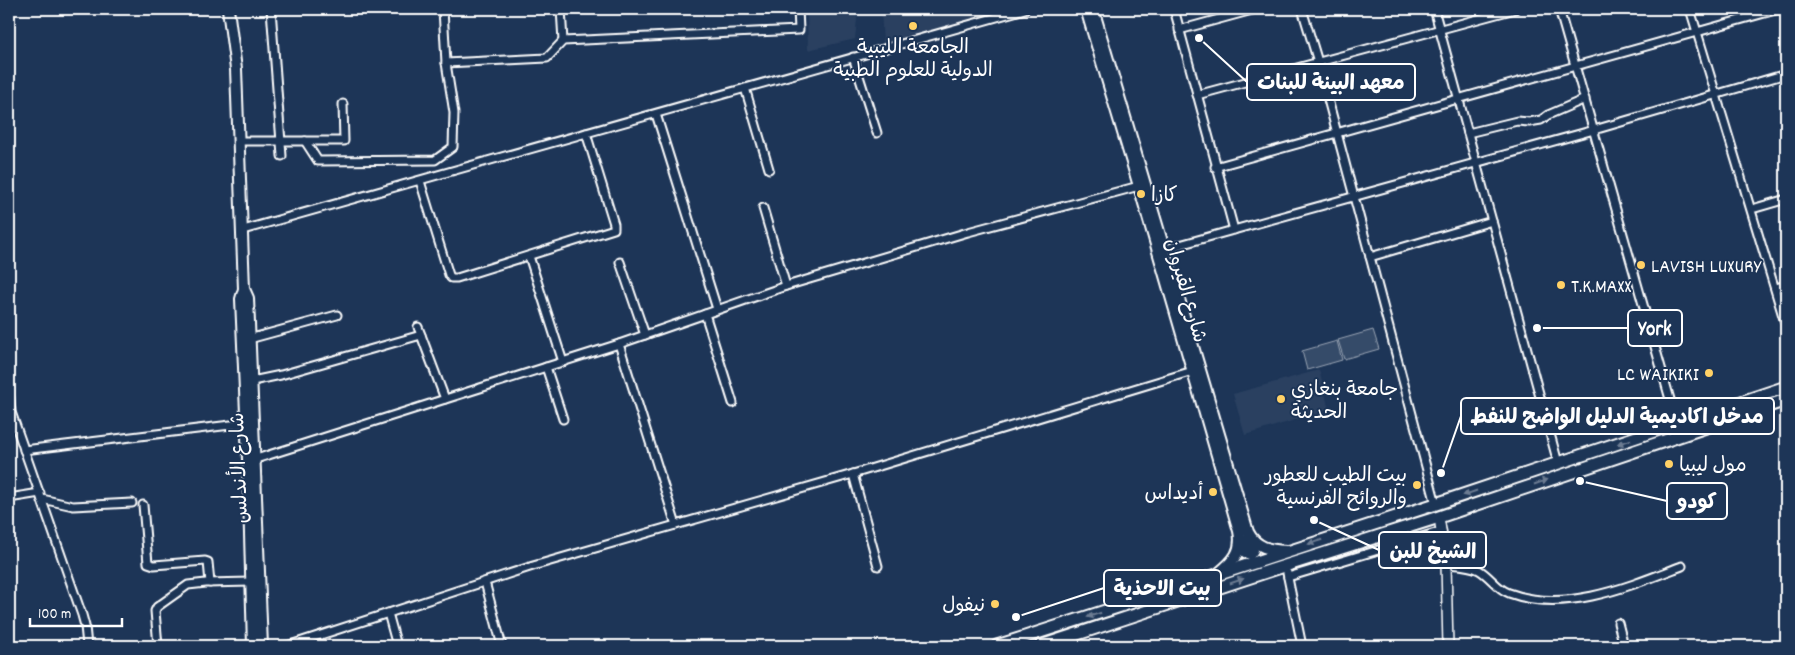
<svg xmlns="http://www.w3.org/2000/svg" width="1795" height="655" font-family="Dekko,'Playpen Sans Arabic',sans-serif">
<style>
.built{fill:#2a4161}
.green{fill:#364b69;stroke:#9aa5b4}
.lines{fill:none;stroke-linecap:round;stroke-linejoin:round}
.minor-casing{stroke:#fff;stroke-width:11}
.tertiary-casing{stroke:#fff;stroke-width:12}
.secondary-casing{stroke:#fff;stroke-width:14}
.primary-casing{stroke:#fff;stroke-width:15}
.minor{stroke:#1d3557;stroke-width:7}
.tertiary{stroke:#1d3557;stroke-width:9}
.secondary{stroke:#1d3557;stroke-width:10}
.primary{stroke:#1d3557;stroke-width:11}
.oneway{fill:#6c7c92}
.poi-dot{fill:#ffd166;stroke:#1d3557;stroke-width:2}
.labels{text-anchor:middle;stroke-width:4;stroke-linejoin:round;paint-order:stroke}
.poi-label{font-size:20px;fill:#fff;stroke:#1d3557;text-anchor:start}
.street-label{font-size:20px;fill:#fff;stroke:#1d3557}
.leader{fill:none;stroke:#fff;stroke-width:2}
.callout-dot{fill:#fff;stroke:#1d3557;stroke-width:2}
.callout{fill:#1d3557;stroke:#fff;stroke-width:2}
.callout-label{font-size:21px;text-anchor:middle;font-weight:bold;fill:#fff}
</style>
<rect width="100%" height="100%" fill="#1d3557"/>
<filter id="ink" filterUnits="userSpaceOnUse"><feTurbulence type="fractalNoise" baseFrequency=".02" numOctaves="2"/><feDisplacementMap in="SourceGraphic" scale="10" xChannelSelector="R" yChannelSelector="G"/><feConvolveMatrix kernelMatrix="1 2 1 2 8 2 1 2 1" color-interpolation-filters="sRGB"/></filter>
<g filter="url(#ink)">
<g class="built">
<polygon points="807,9 858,9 855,39 808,50"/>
<polygon points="881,9 1004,9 883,44"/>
<polygon points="1319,370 1329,410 1245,435 1233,394"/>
</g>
<g class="green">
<polygon points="1373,330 1379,349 1344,359 1338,340"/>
<polygon points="1337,341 1342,360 1307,370 1302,351"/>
</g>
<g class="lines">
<g class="minor-casing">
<g id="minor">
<polyline points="271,9 282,156"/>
<polyline points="561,9 563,41"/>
<polyline points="1174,9 1234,230"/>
<polyline points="1302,9 1318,62 1436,504"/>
<polyline points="1559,9 1677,424"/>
<polyline points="1690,9 1786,326"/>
<polyline points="1179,30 1256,9"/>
<polyline points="853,57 877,133"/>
<polyline points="446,63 547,58 563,41 799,30 798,9"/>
<polyline points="745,88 769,169"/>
<polyline points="1197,95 1515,9"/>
<polyline points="656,114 717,309"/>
<polyline points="1468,133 1517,121 1529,122 1541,120 1548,115 1585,99"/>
<polyline points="240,141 344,141 343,104"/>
<polyline points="305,141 318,161 435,160 453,147 454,113 446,63 443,9"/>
<polyline points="1215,167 1779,9"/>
<polyline points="420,181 449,275 451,278 457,278 614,229 614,224 586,133"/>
<polyline points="763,208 786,286"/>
<polyline points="1752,209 1786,199"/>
<polyline points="1492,221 1558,463"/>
<polyline points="243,230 1025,9"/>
<polyline points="1165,249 1594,130 1786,74"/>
<polyline points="529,256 563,362"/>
<polyline points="1370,257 1492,221 1434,9"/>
<polyline points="620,262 645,335"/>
<polyline points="1776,288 1786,285"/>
<polyline points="705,314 733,403"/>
<polyline points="418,327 445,399"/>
<polyline points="249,339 337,315"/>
<polyline points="619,344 676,525"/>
<polyline points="546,367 563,419"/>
<polyline points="252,381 281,375 421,335"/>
<polyline points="9,389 11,412 82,615 85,626 87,646"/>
<polyline points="24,450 247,423"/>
<polyline points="256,459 619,344 786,286 968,232 1139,186"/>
<polyline points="853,474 878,566"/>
<polyline points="9,498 40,493"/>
<polyline points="42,499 73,506 132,503"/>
<polyline points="143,505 148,563 154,565 205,561 208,562 210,583"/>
<path d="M1446 564C1456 565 1470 565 1479 570 1490 576 1497 589 1509 593 1565 614 1630 586 1682 566"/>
<polyline points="1287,573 1302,646"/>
<polyline points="1288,577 1442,531"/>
<polyline points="485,582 502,646"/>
<polyline points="388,613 397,646"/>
<polyline points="1618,623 1624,646"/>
<polyline points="158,646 155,611 157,607 188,585 206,583 251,582"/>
<polyline points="287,646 533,566 853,474 1196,370"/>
</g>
</g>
<g class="tertiary-casing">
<polyline id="tertiary" points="1439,517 1446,564 1448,646"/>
</g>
<g class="secondary-casing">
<g id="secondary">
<polyline points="228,9 236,69 244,289 241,299 248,459 253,646"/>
<path d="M1086 9 1139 186 1239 531C1243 551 1234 561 1219 573"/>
<path d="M1093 9 1248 532C1256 548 1270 550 1286 551"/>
<polyline points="244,289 248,298 262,646"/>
<polyline points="1241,540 1245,552 1250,554 1253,550 1249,537"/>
</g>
</g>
<g class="primary-casing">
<g id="primary">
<polyline points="997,646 1436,504 1786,387"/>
<polyline points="1041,646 1272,570 1439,517 1786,400"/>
</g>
</g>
<use href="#minor" class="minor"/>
<use href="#tertiary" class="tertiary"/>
<use href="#secondary" class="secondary"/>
<use href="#primary" class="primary"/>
</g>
<defs><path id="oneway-solid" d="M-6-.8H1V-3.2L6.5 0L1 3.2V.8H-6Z" transform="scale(1.25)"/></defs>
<g class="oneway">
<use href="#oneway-solid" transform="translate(1624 442) rotate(162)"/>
<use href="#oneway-solid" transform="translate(1541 482) rotate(-19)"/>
<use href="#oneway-solid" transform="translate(1470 493) rotate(161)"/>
<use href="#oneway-solid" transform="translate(1315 542) rotate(162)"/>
<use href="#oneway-solid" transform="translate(1237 581) rotate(-19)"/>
<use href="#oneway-solid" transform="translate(1094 615) rotate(162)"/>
</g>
</g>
<g class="poi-dot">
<circle cx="913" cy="26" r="5"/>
<circle cx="1141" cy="194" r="5"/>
<circle cx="1641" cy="265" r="5"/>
<circle cx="1561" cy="285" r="5"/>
<circle cx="1709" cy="373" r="5"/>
<circle cx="1281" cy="399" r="5"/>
<circle cx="1669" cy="464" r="5"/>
<circle cx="1417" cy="485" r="5"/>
<circle cx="1213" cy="492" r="5"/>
<circle cx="995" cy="604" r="5"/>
</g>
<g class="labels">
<g class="poi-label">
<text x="913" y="53" text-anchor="middle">الجامعة الليبية<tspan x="913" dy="23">الدولية للعلوم الطبية</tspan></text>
<text x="1151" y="201">كازا</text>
<text x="1651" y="272">LAVISH LUXURY</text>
<text x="1571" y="292">T.K.MAXX</text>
<text x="1699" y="380" text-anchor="end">LC WAIKIKI</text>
<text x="1291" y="395">جامعة بنغازي<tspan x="1291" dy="23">الحديثة</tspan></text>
<text x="1679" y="471">مول ليبيا</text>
<text x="1407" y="481" text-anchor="end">بيت الطيب للعطور<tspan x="1407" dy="23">والروائح الفرنسية</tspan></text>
<text x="1203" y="499" text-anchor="end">أديداس</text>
<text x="985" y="611" text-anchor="end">نيفول</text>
</g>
<g class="street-label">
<text transform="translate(1187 290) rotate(74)" y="7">شارع القيروان</text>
<text transform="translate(238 468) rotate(-92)" y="7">شارع الأندلس</text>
</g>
</g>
<path class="leader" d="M1199 38L1247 82M1537 328L1628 328M1441 473L1461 416M1580 481L1667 501M1314 520L1379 550M1016 617L1104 588"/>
<g class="callout-dot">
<circle cx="1199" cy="38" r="5"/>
<circle cx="1537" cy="328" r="5"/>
<circle cx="1441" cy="473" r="5"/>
<circle cx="1580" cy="481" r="5"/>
<circle cx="1314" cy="520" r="5"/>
<circle cx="1016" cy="617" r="5"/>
</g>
<g class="callout">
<rect x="1247" y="64" width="168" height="36" rx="5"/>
<rect x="1628" y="310" width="54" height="36" rx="5"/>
<rect x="1461" y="398" width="313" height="36" rx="5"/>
<rect x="1667" y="483" width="60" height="36" rx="5"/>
<rect x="1379" y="532" width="107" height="36" rx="5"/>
<rect x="1104" y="570" width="117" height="36" rx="5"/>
</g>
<g class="callout-label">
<text x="1331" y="89">معهد البينة للبنات</text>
<text x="1655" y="335">York</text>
<text x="1617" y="423">مدخل اكاديمية الدليل الواضح للنفط</text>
<text x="1697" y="508">كودو</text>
<text x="1433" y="558">الشيخ للبن</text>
<text x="1162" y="595">بيت الاحذية</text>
</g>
<rect width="1795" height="655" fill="none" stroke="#1d3557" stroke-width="30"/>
<rect x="15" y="15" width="1765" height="625" fill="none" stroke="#fff" stroke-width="2" filter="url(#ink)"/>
<path d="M30 618v8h92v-8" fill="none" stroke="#ffffff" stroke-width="2.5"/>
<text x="38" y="618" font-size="15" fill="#ffffff" stroke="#1d3557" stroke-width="4" paint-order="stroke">100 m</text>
</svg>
